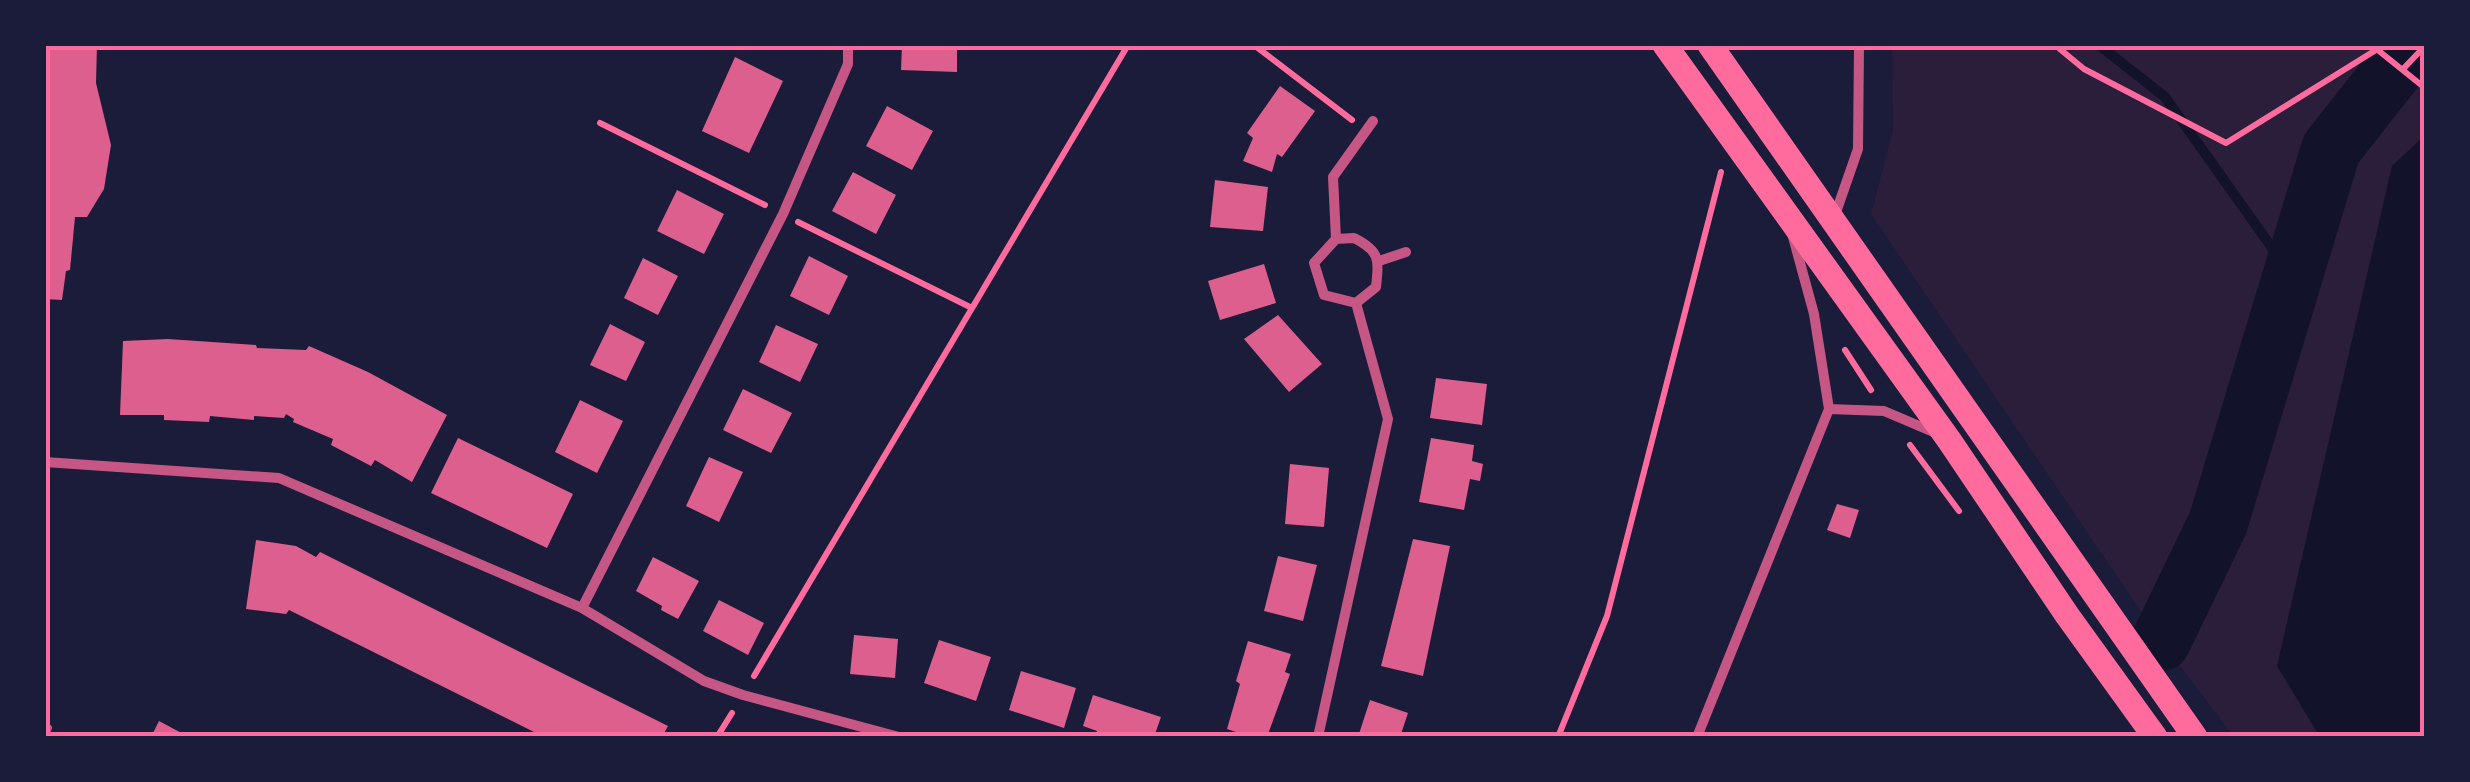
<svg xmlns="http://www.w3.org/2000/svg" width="2470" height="782" font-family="'Asap Condensed',sans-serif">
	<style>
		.green { fill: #2a1e3b }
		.water { fill: #12122b }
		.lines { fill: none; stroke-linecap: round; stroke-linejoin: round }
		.stream { stroke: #12122b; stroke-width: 10 }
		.river { stroke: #12122b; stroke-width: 60 }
		.building { fill: #dd5f8e }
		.path { stroke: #ff6b9d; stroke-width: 6 }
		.service { stroke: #c65784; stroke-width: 8 }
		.minor { stroke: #c65784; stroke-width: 10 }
		.primary { stroke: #ff6b9d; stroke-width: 25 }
		.neatline { fill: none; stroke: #ff6b9d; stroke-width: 4 }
	</style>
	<rect width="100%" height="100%" fill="#1b1b3a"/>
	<!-- green -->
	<path class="green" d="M1892,45H2425V737H2234L2161,641L1871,214L1893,130Z"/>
	<!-- water -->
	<path class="water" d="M2425,135V737H2320L2277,666L2392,166Z"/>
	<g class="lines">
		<!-- stream -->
		<path class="stream" d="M2099,45L2165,97L2292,276"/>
		<!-- river -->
		<path class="river" d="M2161,641L2218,523L2331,149L2413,45"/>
	</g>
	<!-- building -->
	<path class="building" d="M45,45H97L96,83L111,145L104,189L87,217H75L70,270L66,271L62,300L45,299Z
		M902,45H957V72L901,70Z
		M735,57L783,81L749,153L702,131Z
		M1280,86L1315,111L1282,157L1277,154L1272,172L1243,161L1253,138L1247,133Z
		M887,106L933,131L912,170L866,146Z
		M853,172L896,195L876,234L832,211Z
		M1215,180L1268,187L1263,231L1210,227Z
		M677,190L724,214L704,254L657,231Z
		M809,256L848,276L829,315L790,296Z
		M643,258L678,276L658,315L624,298Z
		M1264,264L1276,303L1220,320L1208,281Z
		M1278,315L1322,364L1289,392L1244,339Z
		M610,324L645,342L626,381L590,365Z
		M776,325L818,344L800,382L759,362Z
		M168,339L256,345L257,348L306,350L309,346L368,372L447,415L412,482L375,460L371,466L331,445L333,439L293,422L294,419L286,414L284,418L254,416V420L210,416L209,422L164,420V415H120L123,341Z
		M1436,378L1487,384L1482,425L1430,418Z
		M743,389L792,413L771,453L723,430Z
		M580,400L623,421L597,473L555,452Z
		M458,438L573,494L547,548L431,493Z
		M1431,438L1474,445L1472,461L1483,464L1480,481L1470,479L1464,510L1419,502Z
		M709,457L743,472L719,522L686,506Z
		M1290,464L1329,468L1324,527L1285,524Z
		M1837,504L1859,510L1850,538L1827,530Z
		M1413,539L1450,546L1423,676L1381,666Z
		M256,540L296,546L316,557L320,552L668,726L662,737H544L289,610L286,614L246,609Z
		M1278,556L1317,565L1303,621L1264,611Z
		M653,557L699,581L678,619L661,610L662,606L636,591Z
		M719,600L764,623L748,655L703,631Z
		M854,635L898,639L895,678L850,674Z
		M939,640L991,657L976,701L924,683Z
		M1248,641L1291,654L1285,672L1290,674L1267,737H1251L1227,729L1240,684L1236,681Z
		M1021,671L1076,688L1064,728L1009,710Z
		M1093,695L1161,717L1154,737H1095L1097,731L1083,726Z
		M1370,700L1408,713L1400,737H1358Z
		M159,721L189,737H151Z"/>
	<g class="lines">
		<!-- path -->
		<path class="path" d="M1254,45L1352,120
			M2055,45L2084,69L2226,143L2384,45
			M2379,51L2425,88
			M2404,68L2425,46
			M600,123L765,205
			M798,222L972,308
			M1845,350L1871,390
			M1910,445L1959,511
			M754,676L1128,45
			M717,737L732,713
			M1558,737L1607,616L1721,172"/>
		<!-- service -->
		<path class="service" d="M45,726L48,728L45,734"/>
		<!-- minor -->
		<path class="minor" d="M1835,215L1858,149L1859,45
			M1354,238C1380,251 1379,259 1376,287L1356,303L1324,295L1314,263L1336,239Z
			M1336,239L1333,177L1373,121
			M1379,261L1406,252
			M1829,409L1884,411L1938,434
			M45,462L279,478L582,608L704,681L743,695L899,737
			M582,608L783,214L848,64V45
			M1318,737L1388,419L1356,303
			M1697,737L1829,409L1814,314L1793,237"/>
		<!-- primary -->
		<path class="primary" d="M1665,45L1949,440L2067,615L2155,737
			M1710,45L2195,737"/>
	</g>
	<!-- border -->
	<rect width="2470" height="782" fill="none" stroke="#1b1b3a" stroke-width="95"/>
	<rect x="48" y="48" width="2374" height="686" class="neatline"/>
</svg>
